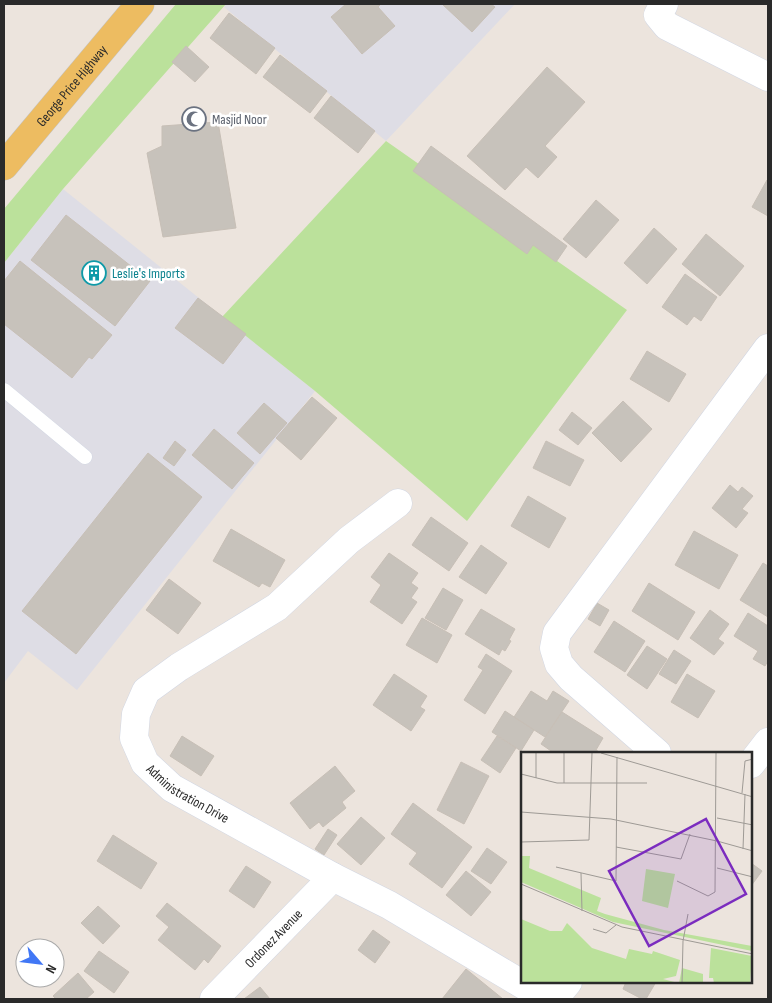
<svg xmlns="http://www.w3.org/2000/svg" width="772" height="1003" font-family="'Sofia Sans Condensed',sans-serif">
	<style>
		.industrial { fill: #dedde5 }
		.green { fill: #bbe19b }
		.building { fill: #c7c2bb; stroke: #c7bfb6 }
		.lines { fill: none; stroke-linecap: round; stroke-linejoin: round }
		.service-casing { stroke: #d2d7e3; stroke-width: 15 }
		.minor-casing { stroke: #d2d7e3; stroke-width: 29 }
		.primary-casing { stroke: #c3c3c3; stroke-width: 29 }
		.service { stroke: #fff; stroke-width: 14 }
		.minor { stroke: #fff; stroke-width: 28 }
		.primary { stroke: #edbc61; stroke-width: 28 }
		.labels { text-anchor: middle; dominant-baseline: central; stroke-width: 5; stroke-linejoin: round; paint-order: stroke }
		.street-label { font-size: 14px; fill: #2a2a2a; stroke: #fff }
		.worship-label { font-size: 14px; fill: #5b616d; stroke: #fff; text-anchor: start }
		.culture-label { font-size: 14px; fill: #0d838f; stroke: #fff; text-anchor: start }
		.inset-road { fill: none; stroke: #9e9a95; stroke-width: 1 }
		.view { fill: #7b2cbf; fill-opacity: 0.15; stroke: #7b2cbf; stroke-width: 2.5 }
		.inset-edge { fill: none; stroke: #2a2a2a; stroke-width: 2.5 }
	</style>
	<rect width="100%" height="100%" fill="#ece4dd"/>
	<!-- industrial -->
	<path class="industrial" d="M226,4H515L386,141L224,7Z
		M63,189L315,391L77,690L28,651L4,683V263Z"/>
	<!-- green -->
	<path class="green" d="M176,4H226L63,189L4,263V209Z
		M386,141L627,310L467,521L315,391L222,317Z"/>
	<!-- building -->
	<path class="building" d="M346,4H381L378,7L395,26L362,54L331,17Z
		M442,4H491L495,7L472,32Z
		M229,13L275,48L256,74L210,38Z
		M186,46L209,67L195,82L172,62Z
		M280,55L327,91L310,113L263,77Z
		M547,67L585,102L545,146L557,157L538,178L526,167L505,190L467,156Z
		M331,96L375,131L358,153L314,118Z
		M218,122L236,228L163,237L147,153L162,146V126Z
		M431,146L567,246L556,262L533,245L527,254L413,171Z
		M767,180L768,181V216L752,207Z
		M596,200L619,220L586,258L563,239Z
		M66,215L150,281L115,326L31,260Z
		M654,228L677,249L647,284L624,263Z
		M706,234L744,266L720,296L682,264Z
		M20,261L112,335L92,359L89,357L72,378L4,324V281Z
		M685,274L717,297L701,321L694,316L687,325L662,307Z
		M198,298L246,334L223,364L175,328Z
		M647,351L686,374L669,402L630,379Z
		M312,397L337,418L301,460L276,438Z
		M623,401L652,429L621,462L592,433Z
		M264,403L287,423L260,454L237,433Z
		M572,412L592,428L578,445L559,430Z
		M214,429L254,463L232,489L192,455Z
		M175,441L186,450L174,466L163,458Z
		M546,441L584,460L570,486L533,468Z
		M148,453L202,497L76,654L22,611Z
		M730,485L738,492L742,487L753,496L742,509L748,513L736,528L712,508Z
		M528,496L566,518L549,548L511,526Z
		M431,517L468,543L449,571L412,545Z
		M231,529L285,560L270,587L262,583L259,587L213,561Z
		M694,531L738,555L719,589L675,565Z
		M481,545L507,563L486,594L459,577Z
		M389,553L418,573L411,583L418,588L411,598L417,602L402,624L370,602L381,585L371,577Z
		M763,563L768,566V617L740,600Z
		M169,579L201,603L178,634L146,610Z
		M649,583L695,612L678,640L632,611Z
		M443,588L463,600L446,630L425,618Z
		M597,603L609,610L600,626L588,619Z
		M481,609L515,629L509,640L511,641L505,651L502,649L499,655L465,634Z
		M710,610L729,624L718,639L724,643L714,655L690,638Z
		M748,613L768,626V661L765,666L753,659L758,651L734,636Z
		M422,618L452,635L437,663L406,645Z
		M614,621L645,641L625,672L594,652Z
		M647,646L667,659L647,689L627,675Z
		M674,650L691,661L676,684L659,674Z
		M486,654L512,671L485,714L464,700L483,670L478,667Z
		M394,674L427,696L420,707L425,710L411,731L373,705Z
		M687,674L715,691L698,718L671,702Z
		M531,691L547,701L553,691L569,701L545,737L514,717Z
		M505,711L534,730L521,751L492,732Z
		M562,712L603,738L596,750L601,753H554L541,744Z
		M182,736L214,756L201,776L170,756Z
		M497,736L516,748L500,773L481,760Z
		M461,762L489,776L464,824L437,810Z
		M335,766L355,791L342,802L346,808L323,827L319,822L310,829L290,803Z
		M413,803L472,847L442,888L409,864L417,853L391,834Z
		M361,817L385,838L361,865L337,844Z
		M328,829L337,835L324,855L315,849Z
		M113,835L157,863L141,889L97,861Z
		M487,848L507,862L491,884L471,871Z
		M751,863L762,871L751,886Z
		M246,866L271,882L254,908L229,891Z
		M466,871L491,892L471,916L446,895Z
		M167,903L221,946L208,963L204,959L195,970L158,940L169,927L156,916Z
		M98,906L120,926L103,944L81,923Z
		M373,930L390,942L375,963L358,950Z
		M99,951L129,972L114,993L84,971Z
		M466,969L503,999H442Z
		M78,973L94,992L86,999H56L53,996Z
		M626,982H656L646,999H642L623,989Z
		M260,987L270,999H244Z"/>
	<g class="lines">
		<!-- service casing -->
		<g class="service-casing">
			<path id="service" d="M4,390L85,457"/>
		</g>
		<!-- minor casing -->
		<g class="minor-casing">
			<g id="minor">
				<path d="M664,4L658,15L667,26L768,77"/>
				<path id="s1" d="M398,503L349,540L277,607L179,667L146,691L136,714L134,738L145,763L172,788L333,877L389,905L547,999"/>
				<path d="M657,753L571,678L559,664L554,648L557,633L768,348"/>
				<path d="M751,764L768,742"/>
				<path id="s2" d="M214,999L333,877"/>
				<path d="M554,999L568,982"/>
			</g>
		</g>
		<!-- primary casing -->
		<g class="primary-casing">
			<g id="primary">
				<path id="s3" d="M4,166L140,4"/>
			</g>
		</g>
		<!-- service -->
		<use href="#service" class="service"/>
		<!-- minor -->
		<use href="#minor" class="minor"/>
		<!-- primary -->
		<use href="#primary" class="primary"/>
	</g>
	<!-- icons -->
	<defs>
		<g id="mosque-ring" transform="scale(1.25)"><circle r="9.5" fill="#fff" stroke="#6b7280" stroke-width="1.5"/><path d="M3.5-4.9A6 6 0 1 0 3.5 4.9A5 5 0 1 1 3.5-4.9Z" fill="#6b7280"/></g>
		<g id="building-ring" transform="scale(1.25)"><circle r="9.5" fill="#fff" stroke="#0f9aa8" stroke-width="1.5"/><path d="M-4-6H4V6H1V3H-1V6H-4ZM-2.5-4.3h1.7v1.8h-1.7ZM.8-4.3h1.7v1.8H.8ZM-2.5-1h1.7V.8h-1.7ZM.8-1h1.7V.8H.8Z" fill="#0f9aa8"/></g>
	</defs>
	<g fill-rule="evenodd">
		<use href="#mosque-ring" x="194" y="119"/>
		<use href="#building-ring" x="94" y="273"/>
	</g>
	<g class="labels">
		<!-- street labels -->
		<g class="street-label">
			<text stroke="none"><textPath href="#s3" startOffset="105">George Price Highway</textPath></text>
			<text stroke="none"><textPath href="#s1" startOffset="445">Administration Drive</textPath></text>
			<text stroke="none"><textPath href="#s2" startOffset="85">Ordonez Avenue</textPath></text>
		</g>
		<!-- worship labels -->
		<g class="worship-label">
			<text x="212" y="119">Masjid Noor</text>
		</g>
		<!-- culture labels -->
		<g class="culture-label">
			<text x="112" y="273">Leslie's Imports</text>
		</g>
	</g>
	<!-- overview -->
	<g transform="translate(521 752)">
		<rect width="231" height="231" fill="#ece4dd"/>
		<path d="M0,104H9L8,116L80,146L76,159L84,162L143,178L231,194V199L92,170L0,130ZM125,117L154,122L147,156L121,149ZM0,167L29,179H41L46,171L71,196L105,207L108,197L131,202L132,199L159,208L155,224L142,227L157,231H0ZM190,196L231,204L229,231H193L192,226H188ZM161,216L182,222V231H158Z" fill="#bbe19b"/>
		<path class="inset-road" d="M80,1L232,45M0,22L36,31H126M15,26V1M43,31V1M221,41L224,9L232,7M0,60L90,67L196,89L232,99M196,66L232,73M0,90L68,88L71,1M95,95L160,107L169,82M222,97L224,42M35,115L95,129L96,5M196,116L232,125M60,121L61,159M156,129L187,144L194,140L195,1M0,132L101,175L232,202M72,177L85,181L95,173M161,231L162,189L167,162"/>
		<path class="view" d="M185,67L225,142L128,194L88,119Z"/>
		<rect width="231" height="231" class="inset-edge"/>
	</g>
	<!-- border -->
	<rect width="772" height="1003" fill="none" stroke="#2a2a2a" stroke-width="10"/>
	<!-- north arrow -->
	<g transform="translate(40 963) rotate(118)"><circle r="24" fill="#ffffff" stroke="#aaaaaa"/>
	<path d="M0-4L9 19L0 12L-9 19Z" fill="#4177f5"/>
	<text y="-8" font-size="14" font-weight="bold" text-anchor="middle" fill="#2a2a2a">N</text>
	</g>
</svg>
